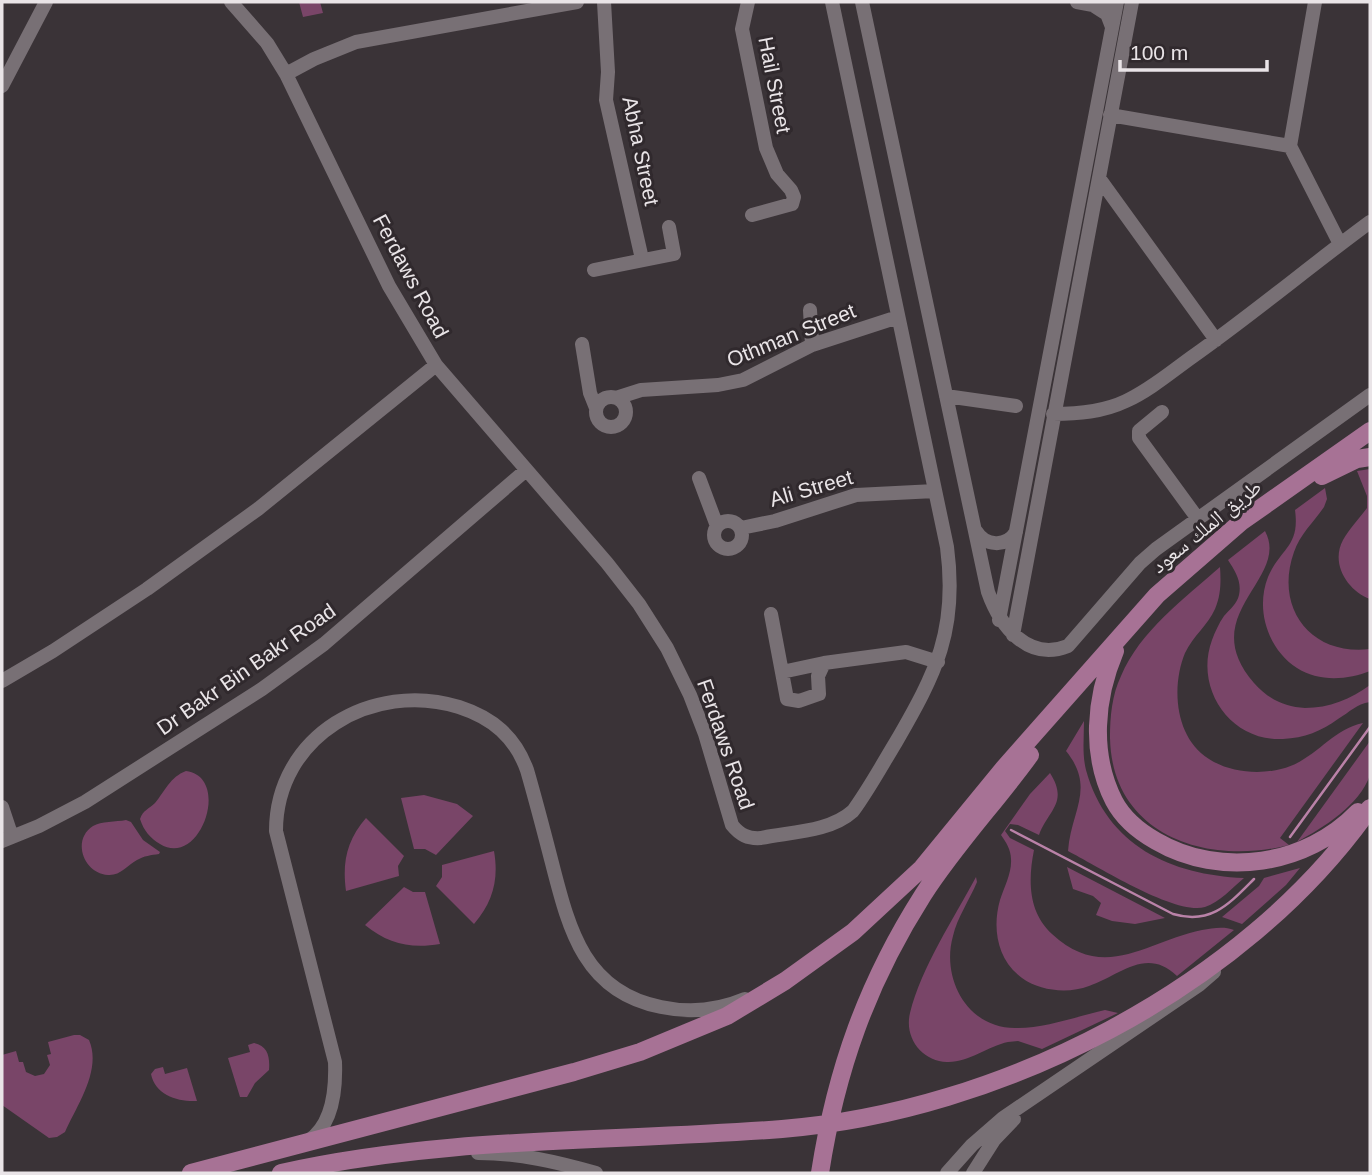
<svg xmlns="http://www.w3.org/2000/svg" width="1372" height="1175" font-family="Helvetica,'Noto Naskh Arabic',sans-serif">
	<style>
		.green { fill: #794568 }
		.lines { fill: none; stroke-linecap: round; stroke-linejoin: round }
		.stream { stroke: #ba82a8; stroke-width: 2.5 }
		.minor { stroke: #787075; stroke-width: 14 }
		.major { stroke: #a77295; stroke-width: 18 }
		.labels { text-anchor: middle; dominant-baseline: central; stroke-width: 6; stroke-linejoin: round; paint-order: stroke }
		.street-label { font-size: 21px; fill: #e9e4e7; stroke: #30292d }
	</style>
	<rect width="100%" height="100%" fill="#3a3337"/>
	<!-- green -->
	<path class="green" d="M299,2H320L323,13L303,17Z
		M1370,469V599C1348,591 1330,564 1343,540C1349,529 1359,519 1367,508V496L1357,471Z
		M1325,488L1327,499L1324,507C1314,522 1300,534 1294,552C1274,608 1311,656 1370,649V671C1348,680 1318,682 1297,668C1268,649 1255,610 1268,577C1281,547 1300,547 1295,510Z
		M1265,531C1291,579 1194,614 1254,683C1268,699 1285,707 1305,708C1329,708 1351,699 1370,685V702C1356,704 1350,712 1338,719C1322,731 1304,738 1283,739C1231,742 1194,689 1212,640C1215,632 1219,623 1224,616C1230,609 1237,604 1239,595C1242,581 1235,571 1228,560Z
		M1220,567C1221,581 1221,595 1215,609C1208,625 1193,636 1185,653C1171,687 1175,738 1209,759C1229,772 1258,775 1281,769C1315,761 1330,730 1363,723L1280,838L1289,845C1208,866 1112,836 1110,738C1110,716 1112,695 1121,676C1140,631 1185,598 1220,567Z
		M1084,721C1084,737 1082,754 1086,770C1107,846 1171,875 1244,878C1232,888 1220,902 1205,907C1176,916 1097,866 1068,851C1071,811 1096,788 1066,751Z
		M1370,741C1370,751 1372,766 1370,775C1359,806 1324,827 1297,842Z
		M186,771C232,777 200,869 160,844C150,838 144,831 140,819C143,810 149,809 155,803C165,791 170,777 186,771Z
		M1050,773C1069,803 1048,810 1039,835L1018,825L1010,824L1005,831L1010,838L1034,850C1028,880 1028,912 1052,934C1105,983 1147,941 1202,930C1213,928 1224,926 1234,930L1177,976C1146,946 1119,976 1089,986C1068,994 1040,991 1022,978C997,960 992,928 1000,900C1004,887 1012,873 1011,859C1011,850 1006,842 1001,835L1030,794Z
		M424,795L457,804L473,816L436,855L425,849H414L401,798Z
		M366,818L404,856L398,866L399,876L346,891C342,862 347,840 366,818Z
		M126,820L131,822L143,840L160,852L159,854C151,855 144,856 137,860C128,865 120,876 108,875C84,874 71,840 93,826C101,821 116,822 126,820Z
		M494,851C499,879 493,902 474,924L436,886L442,877V865Z
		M1067,867L1165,918L1135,924L1112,921L1096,915L1101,903L1093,896L1073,889Z
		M1300,868L1286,885L1242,924L1222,917L1259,886L1264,878Z
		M976,877L977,882C970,899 957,918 953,936C941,978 967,1028 1015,1028C1043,1029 1078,1016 1105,1010L1118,1013L1042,1049L1018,1041L1008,1042C989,1046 967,1063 947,1062C922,1061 904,1038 910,1013C921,968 954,918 976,877Z
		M404,887L413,892H425L440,944C411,949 388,944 365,925Z
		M74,1035H80L89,1040C102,1070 77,1105 65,1132L57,1137L49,1138L2,1105V1055L16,1051L19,1062H23L26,1072L35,1076L44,1074L50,1065L47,1055L51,1054L48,1042Z
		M254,1043C268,1046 270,1057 269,1070L255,1083L247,1097H240L228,1058L250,1052L248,1045Z
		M163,1067L165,1074L187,1068L197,1101C178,1102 155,1095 151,1074L155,1069Z"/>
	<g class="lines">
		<!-- stream -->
		<path class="stream" d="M1011,830L1173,914C1211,925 1229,904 1254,879
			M1290,837L1370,727"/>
		<!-- minor -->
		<path class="minor" d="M231,2L267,43L286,74L314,59L356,42L577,2
			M604,2L608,72L606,100L642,259
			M748,2L742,29L766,148L777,174L791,190L794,197L792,204L752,215
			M862,2L988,592C1000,626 1028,662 1068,646L1140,563L1156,549L1370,395
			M1077,2L1093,5
			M1110,2L1093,5L1107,14L1112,27
			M1315,2L1290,146L1340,244
			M286,74L389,286L436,365L607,563L639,604L667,648L690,695L705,734L732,825C740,835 748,839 761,838C790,832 830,832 853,811C869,789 882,765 896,742C936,673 958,630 947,547L832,2
			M2,86L46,2
			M1110,115L1290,146
			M1099,178L1216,340
			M594,270L674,254L669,227
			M810,310L812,345
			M582,344L590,393L596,408
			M946,396L1016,406
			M596 412a15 15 0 1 1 30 0a15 15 0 1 1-30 0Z
			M616,398L641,390L718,385L743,380L812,345L898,317
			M1162,412L1139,431V438L1198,519
			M1053,414C1078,414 1103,412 1126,401C1150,390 1171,372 1192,357C1253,314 1310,266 1370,222
			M699,478L717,526
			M714 535a14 14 0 1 1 28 0a14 14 0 1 1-28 0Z
			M741,528L775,521L856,495L935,491
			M976,531C985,546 1006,548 1016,532
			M771,614L787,699L799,701L819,694L818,676L824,663
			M999,620L1117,2
			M1013,635L1132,2
			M782,672L824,663L906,652L938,662
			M2,681L53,651L147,589L258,509L436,365
			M2,807L12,837
			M2,841L39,826L85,802L262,689L324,644L525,471
			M308,1141C333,1125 336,1089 335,1062L276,831C276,736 373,680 459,707C493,718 515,737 527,770C536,801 544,832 552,863C569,929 584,992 661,1007C689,1013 719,1010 745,999
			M478,1153C519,1153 557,1162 596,1173
			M947,1173L972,1145L1003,1118L1199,985L1214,972
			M973,1173L994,1140L1014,1119"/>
		<!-- major -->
		<path class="major" d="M1322,476L1357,459L1370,457
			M1115,651C1095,698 1090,754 1114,801C1123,818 1140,832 1156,841C1221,879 1307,865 1358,812
			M191,1173L574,1072L640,1052L727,1016L785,981L853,932L922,868L1004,768L1157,595L1241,522L1370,431
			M281,1173C445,1136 615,1142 782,1129C999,1112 1244,988 1370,808
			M820,1173C836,1070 867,983 923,895C955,845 996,802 1030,755"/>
	</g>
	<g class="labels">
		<!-- street labels -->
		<g class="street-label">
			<text transform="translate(775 85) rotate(79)">Hail Street</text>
			<text transform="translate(641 151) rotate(78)">Abha Street</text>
			<text transform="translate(411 276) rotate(62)">Ferdaws Road</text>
			<text transform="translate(791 335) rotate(-22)">Othman Street</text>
			<text transform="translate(811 488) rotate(-16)">Ali Street</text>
			<text transform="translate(1206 526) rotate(-39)">طريق الملك سعود</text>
			<text transform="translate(246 669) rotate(-35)">Dr Bakr Bin Bakr Road</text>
			<text transform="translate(726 744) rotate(71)">Ferdaws Road</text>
		</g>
	</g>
	<!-- border -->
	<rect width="1372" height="1175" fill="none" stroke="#e9e4e7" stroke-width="7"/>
	<!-- scale -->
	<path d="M1120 60v10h147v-10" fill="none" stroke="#e9e4e7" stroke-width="3.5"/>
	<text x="1130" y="60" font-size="21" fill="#e9e4e7" stroke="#30292d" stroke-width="5" paint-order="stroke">100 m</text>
</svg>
